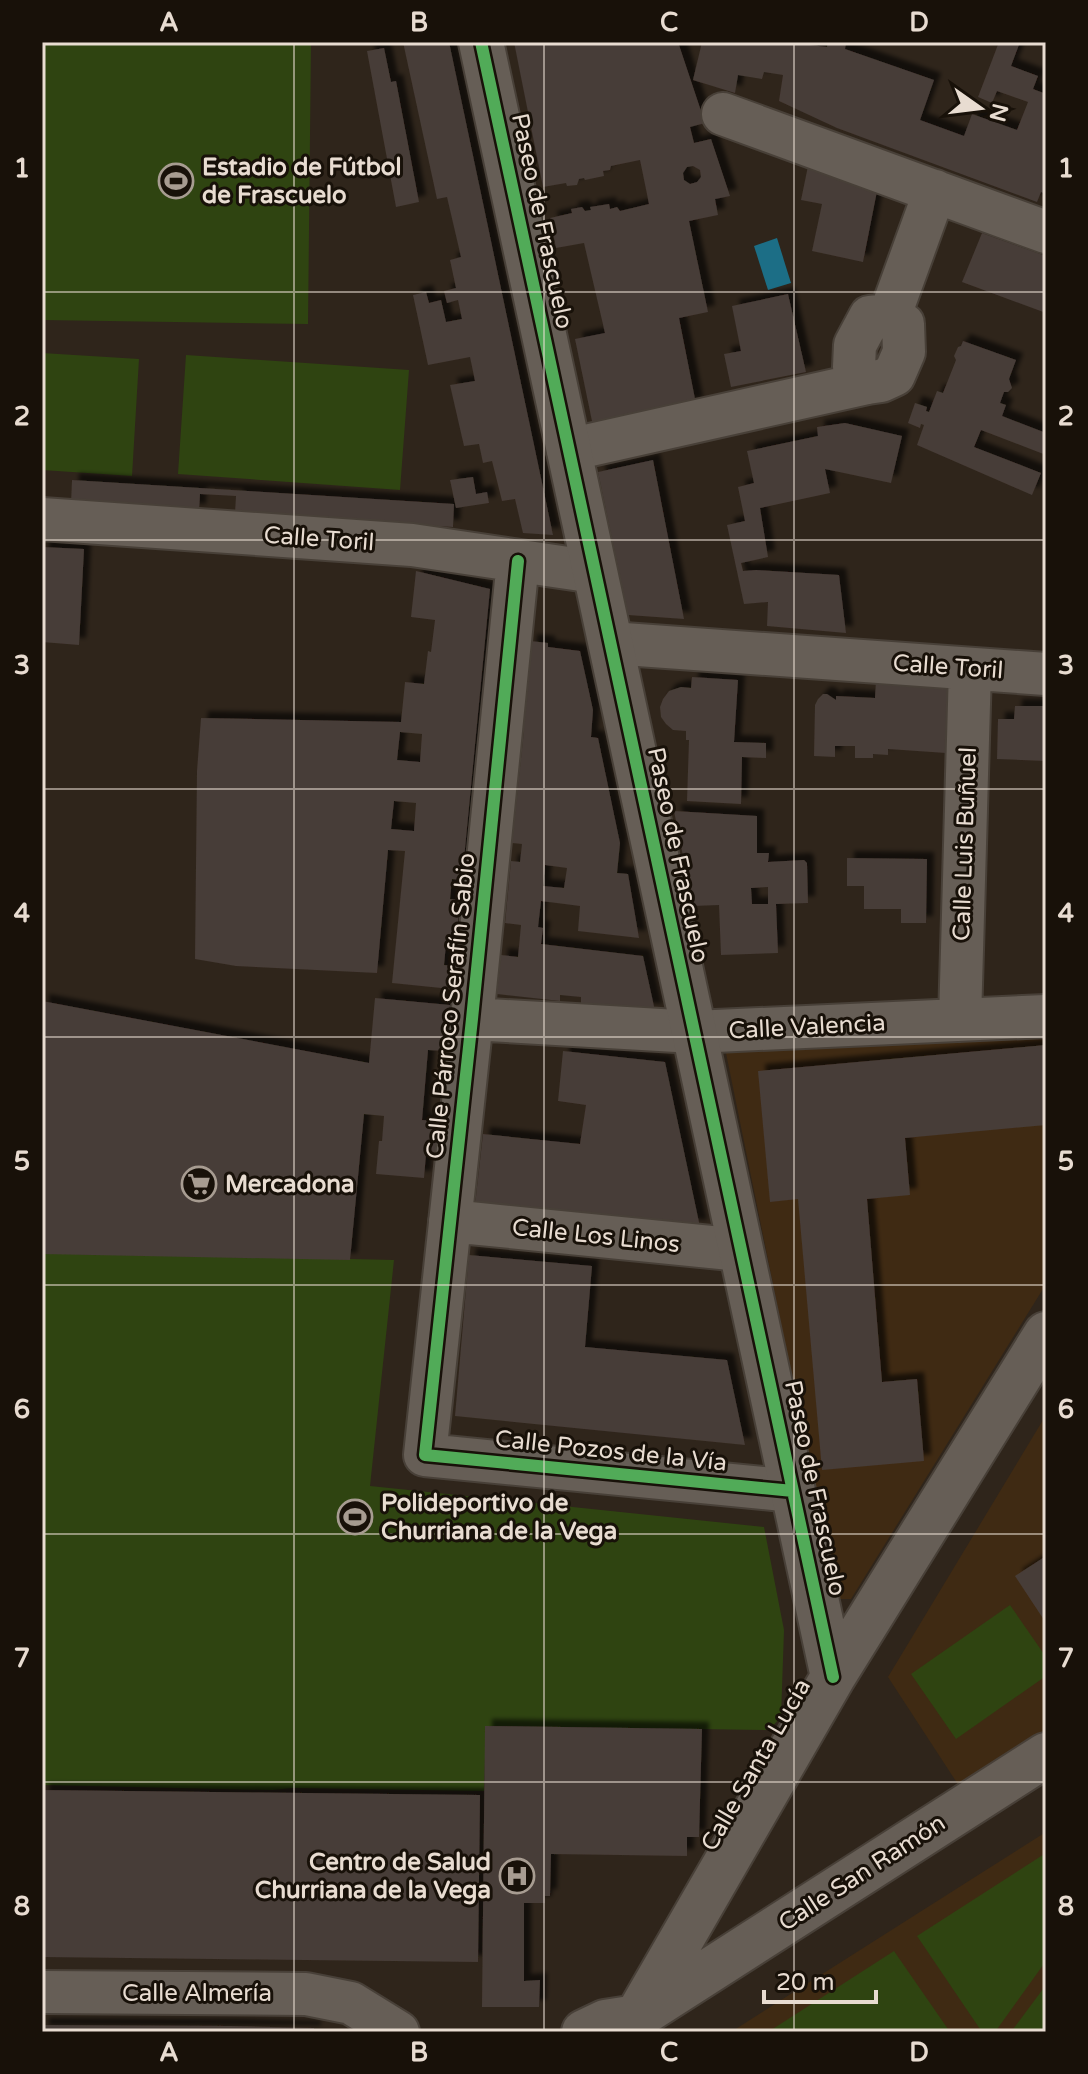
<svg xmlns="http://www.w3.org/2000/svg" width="1088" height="2074" font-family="'Varela Round',sans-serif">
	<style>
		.built { fill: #3f2a13 }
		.green { fill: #2f4411 }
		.water { fill: #1c6e86 }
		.building { fill: #473c37; fill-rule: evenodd; filter: url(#shadow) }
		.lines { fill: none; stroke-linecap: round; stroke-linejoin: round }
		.minor-casing { stroke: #484038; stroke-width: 46 }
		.tertiary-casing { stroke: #484038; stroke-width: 48 }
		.minor { stroke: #665e56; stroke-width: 42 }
		.tertiary { stroke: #665e56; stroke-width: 44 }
		.cycleway-casing { stroke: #181109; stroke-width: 17 }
		.cycleway { stroke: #51ab58; stroke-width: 12 }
		.grid { fill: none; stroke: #e8dcd1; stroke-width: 2; stroke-opacity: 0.55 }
		.labels { text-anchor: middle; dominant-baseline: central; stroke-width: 6; stroke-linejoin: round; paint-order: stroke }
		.poi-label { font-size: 24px; font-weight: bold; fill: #e8dcd1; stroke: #181109; text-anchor: start }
		.street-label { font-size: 24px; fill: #e8dcd1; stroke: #181109 }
		.neatline { fill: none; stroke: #e8dcd1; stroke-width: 3 }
		.grid-label { font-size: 26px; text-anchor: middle; font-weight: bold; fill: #e8dcd1 }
	</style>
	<defs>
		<filter id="shadow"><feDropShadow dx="7" dy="-7" stdDeviation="2" flood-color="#0009"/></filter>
	</defs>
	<rect width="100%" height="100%" fill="#2f251b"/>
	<!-- built -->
	<path class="built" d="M1046,1034V1284L851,1599H837L726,1053Z
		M1046,1415V1732L961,1789L888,1677Z
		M1046,1832V2032H731Z"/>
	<!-- green -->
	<path class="green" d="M42,42H311L308,324L42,320Z
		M42,353L139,359L132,476L42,470Z
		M186,355L409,370L400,490L178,474Z
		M42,1252L394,1260L370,1486L764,1527L784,1630L781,1717L769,1730L486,1726L484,1791L292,1788L273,1790L42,1785Z
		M1010,1605L1046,1657V1676L956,1739L911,1674Z
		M1046,1853V1961L995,2032H982L917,1936Z
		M894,1951L950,2032H768Z
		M1046,1985V2032H1011Z"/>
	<!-- water -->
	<path class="water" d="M777,238L791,283L768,290L754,246Z"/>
	<!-- building -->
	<path class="building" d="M403,42H449L553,535L523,533L515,499L502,501L492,461L483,463L479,444L464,446L450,385L475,381L470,357L428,365L413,295L426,292L429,303L441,300L446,322L462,319L458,300L447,303L444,291L456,288L450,260L461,257L447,197L437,199Z
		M514,42H678L705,123L690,127L694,143L711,139L730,196L715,199L718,215L689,221L708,312L679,318L696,404L593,426L575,339L605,333L584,243L556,248L550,218L572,213L571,209L582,207L585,211L591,210L590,207L609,204L610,209L617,207L620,211L649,204L640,160L611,166L610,170L603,171L604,176L585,180L584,178L579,179L577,185L567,186L566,183L543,187ZM693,166L700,170L701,177L697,182L690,184L684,180L683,173L687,167Z
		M702,42H811L810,45L827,47L828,42H846L845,49L934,80L920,120L964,136L972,114L1017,130L1028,102L997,91L992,103L978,97L999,42H1020L1011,66L1038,76L1033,89L1046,94V194L1041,192L1037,202L837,128L779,101L783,75L764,72L762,79L738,75L735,93L693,80Z
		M384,48L391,82L396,81L419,202L396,207L367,51Z
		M808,166L877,191L863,262L812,251L822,204L801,200Z
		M982,233L1046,256V313L962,282Z
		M788,294L806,372L731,387L724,354L741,351L732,306Z
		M963,341L1016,360L1009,379L1012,388L1008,392H1004L1000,403L1006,405L1002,416L1046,433V455L981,430L974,447L1041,473L1032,495L917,445L924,425L921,424L920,428L908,423L915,403L927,407L926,411L929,412L937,391L943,393L956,360L954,356L958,347L961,346Z
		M845,423L902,436L891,483L825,469L830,493L760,508L768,557L741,563L743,571L756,570L839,575L846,633L767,626L768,602L744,604L727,525L745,521L738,487L754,483L747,451L818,436L817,427Z
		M653,460L668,537L684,619L628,615L598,472Z
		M473,477L476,494L487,492L489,503L456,508L450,480Z
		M72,480L454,504L453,527L235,513L236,496L200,494L199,511L71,503Z
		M42,547L84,549L79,645L42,642Z
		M416,571L490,589L462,880L452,879L450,899L460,900L456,945L446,944L444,965L454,966L451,989L392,983L405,851L388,850L377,973L236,966L195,959L197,771L201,718L401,722L405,682L424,684L428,651L431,652L435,620L411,617ZM400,732L422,734L420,762L397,760ZM394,801L416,803L414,831L391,829Z
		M530,641L548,643V647L580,651L593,710L591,737L598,738L620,843L617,873L628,874L639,938L578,931L580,906L541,901L538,927L543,928L541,944L643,956L655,1011L581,1003V997L560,995V1001L497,994L501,955L518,957L521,925L505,923L511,861L520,862L522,844L512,843L524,730L523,723ZM545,865L567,868L564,888L543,886Z
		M692,677L738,680L734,742L766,743V758L742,757L741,804L687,801L689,740H686V731L673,730L666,724L661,717L660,707L663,699L669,691L681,687L691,688Z
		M876,680L948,684L946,753L888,749V755L873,754V758H855V746H835V757L814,756L815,705L818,699L823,694H827L836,700V696L875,698Z
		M1015,706H1046V761L997,759L998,719H1014Z
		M674,811L757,816V853H769L768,862L804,860L807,863L808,903L776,904L778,953L721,955L719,905L693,906ZM768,887V904H752L751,888Z
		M847,858L927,859L926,923H901V909H864V886H847Z
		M375,998L450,1005L445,1051L428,1050L422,1120L438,1121L435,1155L426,1154L424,1178L376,1174L379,1141H382L384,1116L364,1114L350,1260L42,1254V1001L369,1063Z
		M1046,1045V1125L905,1138L910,1195L867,1199L882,1382L917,1379L924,1461L822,1470L798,1199L770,1202L758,1071Z
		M563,1051L665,1062L700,1227L475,1205L483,1134L580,1144L586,1105L558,1101Z
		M469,1255L592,1266L585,1347L727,1360L745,1445L455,1416Z
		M1046,1556V1623L1015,1576Z
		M485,1726L702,1729L699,1837H687V1856L551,1854L550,1896H545V1903H524V1981L540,1980L539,2007H482Z
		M42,1790L480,1795L478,1962L42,1957Z
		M42,2025L230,2026L314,2028V2032H42Z"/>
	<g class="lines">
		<!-- minor casing -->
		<g class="minor-casing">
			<path id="minor" d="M723,114L1046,232
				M890,315L935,191
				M568,450L867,383L881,381L894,375L904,352L903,324L890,315L870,317L855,345L854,367L867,383
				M42,519L412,545L595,572
				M518,561L472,1019L425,1455L793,1491
				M610,643L1046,674
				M472,1019L694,1032L1046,1016
				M960,1020L970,669
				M450,1221L741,1250
				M42,1992L306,1994L351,2003L398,2032"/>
		</g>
		<!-- tertiary casing -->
		<g class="tertiary-casing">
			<path id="tertiary" d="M481,42L833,1677
				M584,2032L605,2022L637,2017L1046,1755
				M628,2032L833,1677L1046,1334"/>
		</g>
		<!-- minor -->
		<use href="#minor" class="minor"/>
		<!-- tertiary -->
		<use href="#tertiary" class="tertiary"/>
		<!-- cycleway casing -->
		<g class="cycleway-casing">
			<path id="cycleway" d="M481,42L833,1677
				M518,561L472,1019L425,1455L793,1491"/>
		</g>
		<!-- cycleway -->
		<use href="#cycleway" class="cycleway"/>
	</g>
	<!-- grid -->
	<path class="grid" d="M294,42V2032M544,42V2032M794,42V2032M42,292H1046M42,540H1046M42,789H1046M42,1037H1046M42,1285H1046M42,1534H1046M42,1782H1046"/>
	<!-- icons -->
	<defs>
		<g id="stadium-ring" transform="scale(1.8)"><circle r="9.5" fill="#181109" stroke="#a79c91" stroke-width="1.5"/><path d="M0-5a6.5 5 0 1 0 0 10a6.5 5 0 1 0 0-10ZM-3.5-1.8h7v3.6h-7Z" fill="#a79c91"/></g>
		<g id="supermarket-ring" transform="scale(1.8)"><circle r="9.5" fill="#181109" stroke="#a79c91" stroke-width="1.5"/><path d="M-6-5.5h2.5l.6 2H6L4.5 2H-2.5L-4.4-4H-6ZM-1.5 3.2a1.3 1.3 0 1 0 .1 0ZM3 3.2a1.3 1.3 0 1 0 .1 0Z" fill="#a79c91"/></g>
		<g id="hospital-ring" transform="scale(1.8)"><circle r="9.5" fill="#181109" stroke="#a79c91" stroke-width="1.5"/><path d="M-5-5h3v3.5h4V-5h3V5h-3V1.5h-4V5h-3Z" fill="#a79c91"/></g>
	</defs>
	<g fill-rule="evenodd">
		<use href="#stadium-ring" x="176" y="181"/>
		<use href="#supermarket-ring" x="199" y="1184"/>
		<use href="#stadium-ring" x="355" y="1517"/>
		<use href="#hospital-ring" x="517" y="1876"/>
	</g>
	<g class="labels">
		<!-- poi labels -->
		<g class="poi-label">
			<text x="202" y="167">Estadio de Fútbol<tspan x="202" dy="28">de Frascuelo</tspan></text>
			<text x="225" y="1184">Mercadona</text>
			<text x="381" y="1503">Polideportivo de<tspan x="381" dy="28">Churriana de la Vega</tspan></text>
			<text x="491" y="1862" text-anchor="end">Centro de Salud<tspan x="491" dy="28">Churriana de la Vega</tspan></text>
		</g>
		<!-- street labels -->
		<g class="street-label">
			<text transform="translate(542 221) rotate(78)">Paseo de Frascuelo</text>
			<text transform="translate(319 539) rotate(4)">Calle Toril</text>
			<text transform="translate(948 667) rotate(4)">Calle Toril</text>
			<text transform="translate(965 844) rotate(-88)">Calle Luis Buñuel</text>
			<text transform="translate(678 855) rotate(78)">Paseo de Frascuelo</text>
			<text transform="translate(451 1006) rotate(-84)">Calle Párroco Serafín Sabio</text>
			<text transform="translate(807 1027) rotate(-3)">Calle Valencia</text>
			<text transform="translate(596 1236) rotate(6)">Calle Los Linos</text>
			<text transform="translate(611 1451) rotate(6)">Calle Pozos de la Vía</text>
			<text transform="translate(815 1488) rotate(78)">Paseo de Frascuelo</text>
			<text transform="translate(756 1765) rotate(-60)">Calle Santa Lucía</text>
			<text transform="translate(862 1873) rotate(-33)">Calle San Ramón</text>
			<text x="197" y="1993">Calle Almería</text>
		</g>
	</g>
	<!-- border -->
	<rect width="1088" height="2074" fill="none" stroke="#181109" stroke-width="88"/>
	<!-- north arrow -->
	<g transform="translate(980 108) rotate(104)" stroke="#181109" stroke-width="6" paint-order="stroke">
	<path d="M0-6L14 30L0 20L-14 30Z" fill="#e8dcd1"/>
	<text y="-12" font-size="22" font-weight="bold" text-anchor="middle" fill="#e8dcd1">N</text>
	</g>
	<!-- scale -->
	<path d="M764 1990v12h112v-12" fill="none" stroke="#e8dcd1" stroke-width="4"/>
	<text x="776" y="1990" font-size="24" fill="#e8dcd1" stroke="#181109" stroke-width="6" paint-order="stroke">20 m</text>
	<rect x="44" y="44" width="1000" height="1986" class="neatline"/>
	<g class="grid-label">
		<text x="169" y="31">A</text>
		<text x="419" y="31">B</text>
		<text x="669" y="31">C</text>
		<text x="919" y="31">D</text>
		<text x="22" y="177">1</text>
		<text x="1066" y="177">1</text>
		<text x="22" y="425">2</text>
		<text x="1066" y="425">2</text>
		<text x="22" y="674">3</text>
		<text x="1066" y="674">3</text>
		<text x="22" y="922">4</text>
		<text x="1066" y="922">4</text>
		<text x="22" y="1170">5</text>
		<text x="1066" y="1170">5</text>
		<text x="22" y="1418">6</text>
		<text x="1066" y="1418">6</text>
		<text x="22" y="1667">7</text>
		<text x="1066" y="1667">7</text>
		<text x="22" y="1915">8</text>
		<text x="1066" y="1915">8</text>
		<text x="169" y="2061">A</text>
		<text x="419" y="2061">B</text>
		<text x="669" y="2061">C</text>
		<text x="919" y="2061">D</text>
	</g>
</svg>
